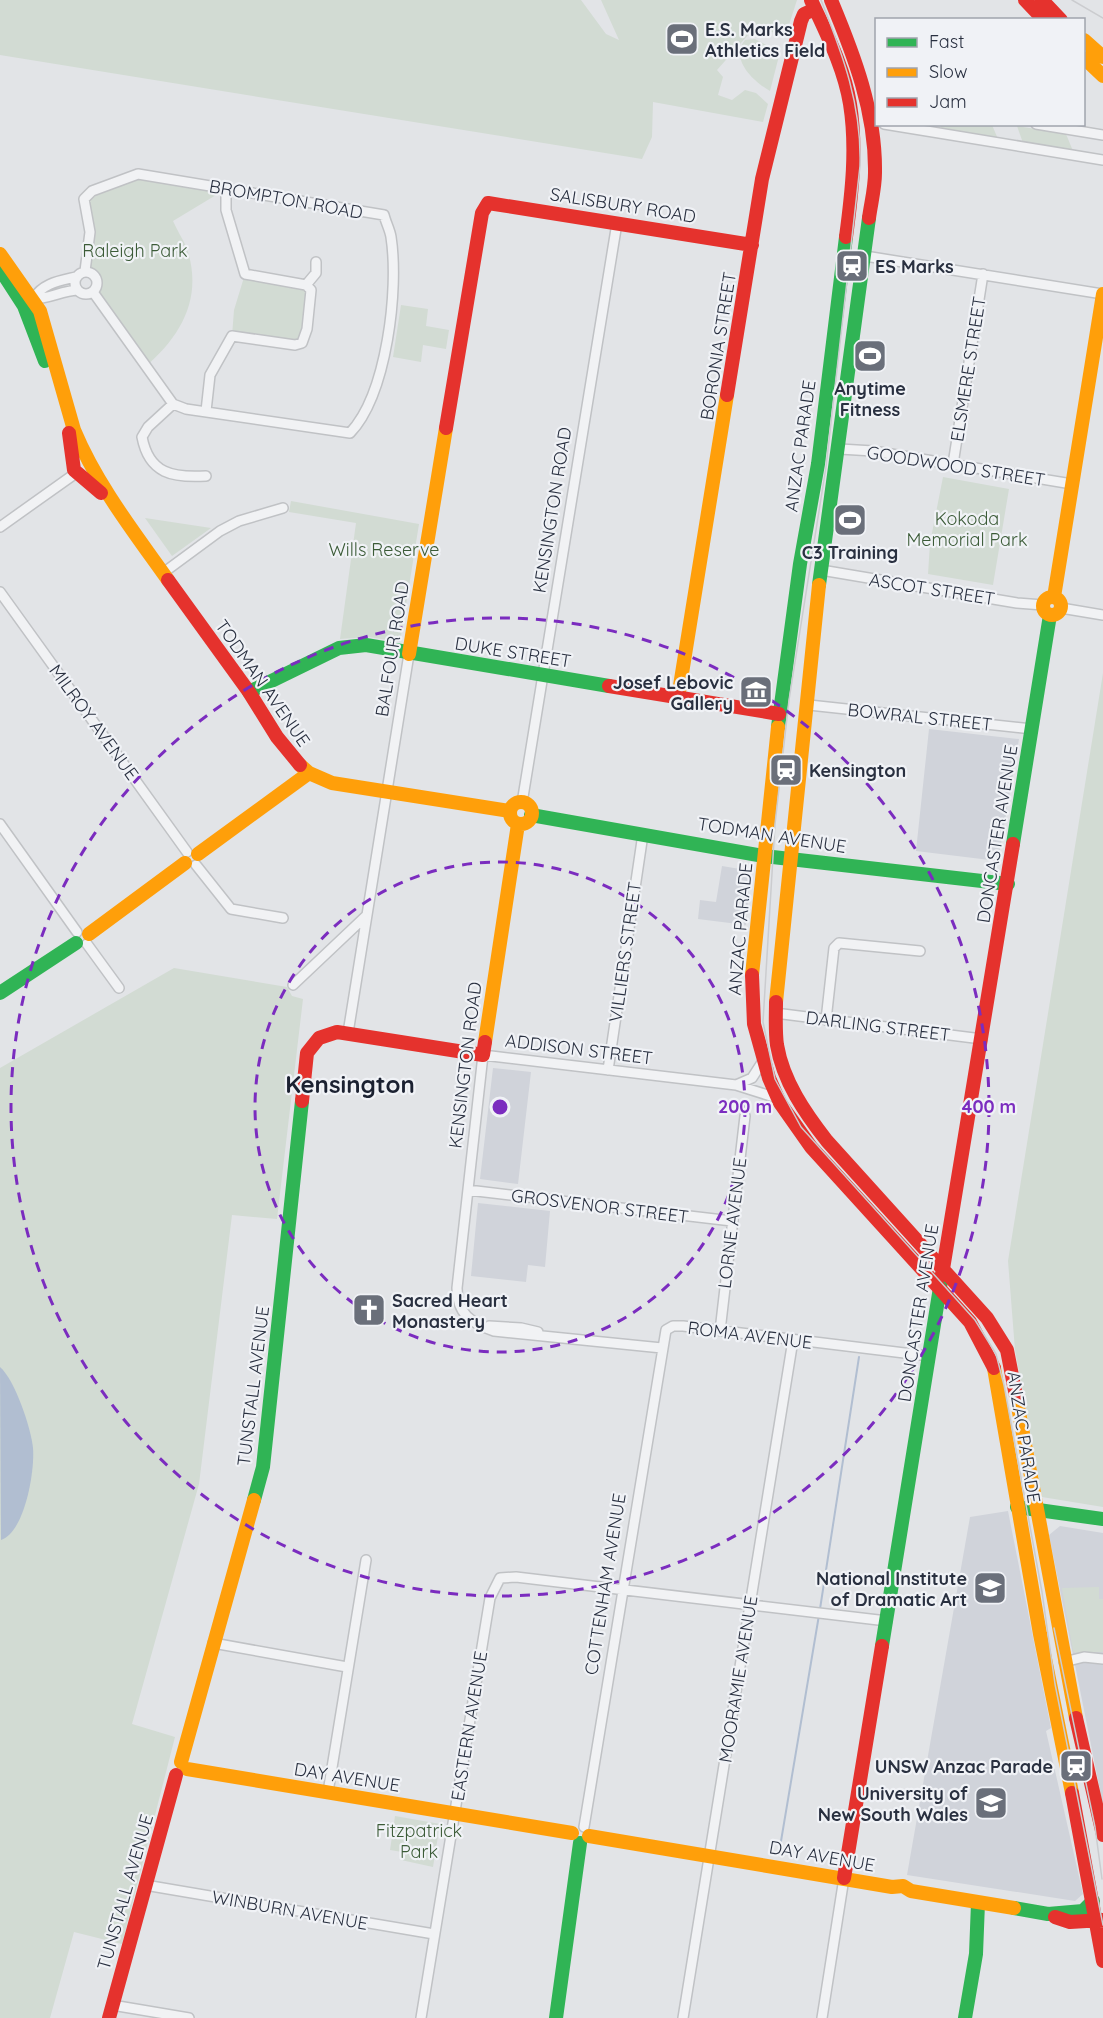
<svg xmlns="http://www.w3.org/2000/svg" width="1103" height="2018" font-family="Quicksand,sans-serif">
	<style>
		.built { fill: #d0d3da }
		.green { fill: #d2dbd3 }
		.water { fill: #b1bed1 }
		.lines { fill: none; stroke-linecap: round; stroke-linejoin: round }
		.stream { stroke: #b1bed1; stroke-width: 2 }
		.street-casing { stroke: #c0c2c5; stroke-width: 12 }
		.street { stroke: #f1f2f4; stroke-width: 9 }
		.fast { stroke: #30b455; stroke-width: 14 }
		.slow { stroke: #ff9f0a; stroke-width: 14 }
		.jam { stroke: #e5322d; stroke-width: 14 }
		.tram { stroke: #cbcccf; stroke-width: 1.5 }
		.ring { fill: none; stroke: #7b2cbf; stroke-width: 3; stroke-dasharray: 10 8 }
		.labels { text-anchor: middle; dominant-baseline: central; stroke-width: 4.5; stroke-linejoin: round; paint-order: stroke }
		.poi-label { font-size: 18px; font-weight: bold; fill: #293040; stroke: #f0f2f6; text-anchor: start }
		.street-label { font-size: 18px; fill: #293040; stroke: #f0f2f6 }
		.park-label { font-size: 18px; fill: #3b5b37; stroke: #f0f2f6 }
		.district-label { font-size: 24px; font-weight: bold; fill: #1b2131; stroke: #f0f2f6 }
		.centre { fill: #7b2cbf; stroke: #f0f2f6; stroke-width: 3 }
		.ring-label { font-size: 18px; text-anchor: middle; font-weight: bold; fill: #7b2cbf; stroke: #f0f2f6; stroke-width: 4.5; stroke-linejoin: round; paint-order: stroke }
	</style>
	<rect width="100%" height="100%" fill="#e2e4e7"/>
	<!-- built -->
	<path class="built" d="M929,729L1019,739L998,861L916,851Z
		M722,866L746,870L750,875L746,925L698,919L700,900L716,902Z
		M493,1068L531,1072L518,1184L480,1179Z
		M478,1203L550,1211L545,1267L528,1265L526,1282L471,1276Z
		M1008,1511L1051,1728L1046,1731L1083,1894L1075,1901L907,1875L970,1517Z
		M1060,1526L1103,1533V1805L1049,1535Z"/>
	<!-- green -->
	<path class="green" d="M0,0H581L606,34L619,40L601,0H797L785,37L756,26L717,70L723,77L718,95L732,100L745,90L756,93L768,104L763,122L653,102L652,137L642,159L0,55Z
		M755,39L780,52L770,91C754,82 729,59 745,40Z
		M940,125H992L998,139L942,130Z
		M1017,126L1066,134L1073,151L1023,143Z
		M138,174L226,189L173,221C177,230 182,238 186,246C204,296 182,335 145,367L93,292L97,285V278L85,271L90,232L84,199Z
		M245,274L306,285L302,343L232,336L234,310Z
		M401,305L428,309L426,326L449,330L446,349L423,345L421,362L393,357Z
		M943,477L1009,489L993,585L928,574L930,543Z
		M291,501L419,524L400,642L369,637L340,639L356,523L289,512Z
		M145,518L211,528L172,556Z
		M1103,673V1507L1042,1497L1015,1350L1008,1261Z
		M174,968L287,987L292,996L303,999L277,1219L232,1215L199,1484L132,1724L175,1737L122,1944L74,1932L50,2018H0V1068Z
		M1099,1587V1599H1103V1652L1076,1653L1073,1651L1062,1588Z
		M395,1816L440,1824L433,1867L401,1860L402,1852L390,1850Z"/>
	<!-- water -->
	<path class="water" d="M0,1367C15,1380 31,1428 33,1448C35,1470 25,1532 1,1540Z"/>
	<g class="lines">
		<!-- stream -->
		<path class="stream" d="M820,1609L859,1357
			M779,1853L819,1615"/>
		<!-- street casing -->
		<g class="street-casing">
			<path id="street" d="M884,124L1103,160
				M1036,124L1103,135
				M865,256L1103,294
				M85,271L90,232L84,199L92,191L138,174L384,215C386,223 390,230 391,237C399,289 387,394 350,433L186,409L173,404L93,292
				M75 283a11 11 0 1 1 22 0a11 11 0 1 1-22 0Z
				M306,285L316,273V262
				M33,299C43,283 59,281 76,277
				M33,299C48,299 62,291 77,290
				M173,404L148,427L142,437C149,474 173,478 206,476
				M206,411L210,375L232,336L295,345L302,343L307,329L311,290L306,285L245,274L226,210V189
				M840,449L873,451L1072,484
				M953,464L983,274
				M0,527L76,473
				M821,570L1017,603L1043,605
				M163,573L220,531L239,521L283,508
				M0,592L187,852
				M1061,608L1103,615
				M809,705L1032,729
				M522,803L617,223
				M0,824L77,932
				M196,865L231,909L283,918
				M87,944L119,988
				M293,985L367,915
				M775,1013L982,1039
				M826,1020L834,948L839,943L920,951
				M348,1033L409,654
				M608,1070L643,834
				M736,1085L752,1078L763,1061
				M468,1190L732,1221
				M489,1326L521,1328L538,1332
				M720,1331L745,1116
				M662,1348L494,1331C471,1323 457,1314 457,1288L483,1055L736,1085L777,1098
				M213,1643L347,1667
				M1064,1662L1084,1657L1103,1659
				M328,1792L366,1560
				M584,1827L666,1330L673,1326H683L929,1356
				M145,1885L434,1934
				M112,2005L189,2018
				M421,2018L490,1598L500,1578L516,1577L887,1621
				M683,2018L793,1340
				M822,2018L844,1878"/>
		</g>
		<!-- street -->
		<use href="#street" class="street"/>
		<!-- fast -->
		<path class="fast" d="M0,269L24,306L45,361
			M819,585L869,218
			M249,692L339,648L366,645L609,686
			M778,727L800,564L818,464L846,237
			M531,815L764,856L1008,884
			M1013,844L1050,615
			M0,993L76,943
			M254,1500L263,1467L302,1101
			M1017,1507L1103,1519
			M882,1646L942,1275
			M1014,1908L1048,1914L1083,1911L1093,1901
			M556,2018L580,1843
			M965,2018L976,1954L978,1903"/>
		<!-- slow -->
		<path class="slow" d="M1084,40L1103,57
			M1084,58L1103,76
			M0,254L40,311L74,430C97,485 134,532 168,580
			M1054,597L1103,294
			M1043 606a9 9 0 1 1 18 0a9 9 0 1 1-18 0Z
			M409,654L446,428
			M678,698L727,395
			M300,765L309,773L332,783L510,811
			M510 813a11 11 0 1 1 22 0a11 11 0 1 1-22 0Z
			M198,854L309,773
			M89,934L185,863
			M752,975L778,727
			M776,1002L819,585
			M485,1042L518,824
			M994,1368L1040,1634L1072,1793
			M1016,1396L1076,1718
			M181,1762L254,1500
			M187,1769L572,1833
			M589,1836L892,1887L903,1886L911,1891L1014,1908"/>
		<!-- jam -->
		<path class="jam" d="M811,0C826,33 844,67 850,104C857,148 852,192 846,237
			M831,0C854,55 876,112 875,173C875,188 871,203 869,218
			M1025,0L1044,20
			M1042,0L1061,20
			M727,395L762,179L801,21L804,14L815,9
			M446,428L482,213L488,203L752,245
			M69,433L74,470L101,493
			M168,580L249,692L277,737L300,765
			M609,686L779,714
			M752,975L754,1024L769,1078L780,1103L811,1147L970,1322L994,1368
			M776,1002C776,1016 775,1031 777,1045C783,1081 805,1113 827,1141L987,1318L1007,1350L1016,1396
			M302,1101L307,1053L319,1038L337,1032L483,1055L485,1042
			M942,1275L1013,844
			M1076,1718L1103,1835
			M1072,1793L1103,1961
			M844,1878L882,1646
			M1055,1917L1070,1922L1103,1920
			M109,2018L176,1775"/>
		<!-- tram -->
		<path class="tram" d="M821,0C843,55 862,106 860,166L826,467L789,700L775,824L763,1022L775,1079L801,1127L975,1320L996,1354L1004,1385L1042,1592L1055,1684L1103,1925
			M1072,0L1103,18
			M1054,1628L1095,1827L1102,1879"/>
	</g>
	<!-- distance rings -->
	<g class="ring">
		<circle cx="500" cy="1107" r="245"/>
		<circle cx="500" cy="1107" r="489"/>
	</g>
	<!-- icons -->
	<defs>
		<g id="stadium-square" transform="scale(1.725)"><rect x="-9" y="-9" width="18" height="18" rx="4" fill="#6a6f7a" stroke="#f0f2f6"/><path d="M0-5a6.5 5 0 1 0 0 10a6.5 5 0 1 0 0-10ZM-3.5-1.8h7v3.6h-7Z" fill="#fff"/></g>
		<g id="station-square" transform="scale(1.725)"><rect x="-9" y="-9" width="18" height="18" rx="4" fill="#6a6f7a" stroke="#f0f2f6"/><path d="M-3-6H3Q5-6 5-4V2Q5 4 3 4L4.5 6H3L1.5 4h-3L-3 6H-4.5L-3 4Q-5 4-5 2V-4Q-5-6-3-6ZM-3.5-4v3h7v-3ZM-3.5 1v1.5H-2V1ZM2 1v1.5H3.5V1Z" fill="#fff"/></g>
		<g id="museum-square" transform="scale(1.725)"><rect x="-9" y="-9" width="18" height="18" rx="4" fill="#6a6f7a" stroke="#f0f2f6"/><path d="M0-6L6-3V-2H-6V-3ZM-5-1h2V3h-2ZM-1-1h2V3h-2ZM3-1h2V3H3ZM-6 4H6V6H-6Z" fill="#fff"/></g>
		<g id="church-square" transform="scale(1.725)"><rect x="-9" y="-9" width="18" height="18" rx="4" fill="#6a6f7a" stroke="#f0f2f6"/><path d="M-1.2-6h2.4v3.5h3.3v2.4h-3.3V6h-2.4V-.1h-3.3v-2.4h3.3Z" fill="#fff"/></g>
		<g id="university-square" transform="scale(1.725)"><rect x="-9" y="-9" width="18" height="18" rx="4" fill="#6a6f7a" stroke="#f0f2f6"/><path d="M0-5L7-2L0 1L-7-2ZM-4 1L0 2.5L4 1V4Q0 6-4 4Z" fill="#fff"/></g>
	</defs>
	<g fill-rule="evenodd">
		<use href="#stadium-square" x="682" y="39"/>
		<use href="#station-square" x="852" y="266"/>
		<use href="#stadium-square" x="870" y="356"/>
		<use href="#stadium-square" x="850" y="520"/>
		<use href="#museum-square" x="756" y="692"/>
		<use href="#station-square" x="786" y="770"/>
		<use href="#church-square" x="369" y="1310"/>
		<use href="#university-square" x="990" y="1588"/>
		<use href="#station-square" x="1076" y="1766"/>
		<use href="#university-square" x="991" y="1803"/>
	</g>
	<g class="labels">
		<!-- poi labels -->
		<g class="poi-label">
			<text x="705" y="29">E.S. Marks<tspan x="705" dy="21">Athletics Field</tspan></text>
			<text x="875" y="266">ES Marks</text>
			<text x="870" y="388" text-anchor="middle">Anytime<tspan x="870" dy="21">Fitness</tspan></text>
			<text x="850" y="552" text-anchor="middle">C3 Training</text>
			<text x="733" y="682" text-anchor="end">Josef Lebovic<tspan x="733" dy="21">Gallery</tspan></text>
			<text x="809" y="770">Kensington</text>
			<text x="392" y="1300">Sacred Heart<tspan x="392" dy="21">Monastery</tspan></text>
			<text x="967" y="1578" text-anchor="end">National Institute<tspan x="967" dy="21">of Dramatic Art</tspan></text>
			<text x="1053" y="1766" text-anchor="end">UNSW Anzac Parade</text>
			<text x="968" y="1793" text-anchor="end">University of<tspan x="968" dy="21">New South Wales</tspan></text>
		</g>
		<!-- street labels -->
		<g class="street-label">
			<text transform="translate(286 199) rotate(10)">BROMPTON ROAD</text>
			<text transform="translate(623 205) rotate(9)">SALISBURY ROAD</text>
			<text transform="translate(718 346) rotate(-81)">BORONIA STREET</text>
			<text transform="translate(968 369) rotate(-81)">ELSMERE STREET</text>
			<text transform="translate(800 446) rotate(-82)">ANZAC PARADE</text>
			<text transform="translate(956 466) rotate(9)">GOODWOOD STREET</text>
			<text transform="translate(552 510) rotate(-81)">KENSINGTON ROAD</text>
			<text transform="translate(932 589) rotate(9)">ASCOT STREET</text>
			<text transform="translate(392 649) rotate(-81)">BALFOUR ROAD</text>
			<text transform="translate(513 652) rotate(9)">DUKE STREET</text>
			<text transform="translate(263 683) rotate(55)">TODMAN AVENUE</text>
			<text transform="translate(920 717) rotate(6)">BOWRAL STREET</text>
			<text transform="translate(94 722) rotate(54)">MILROY AVENUE</text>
			<text transform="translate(997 834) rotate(-81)">DONCASTER AVENUE</text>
			<text transform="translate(772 835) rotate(9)">TODMAN AVENUE</text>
			<text transform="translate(740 929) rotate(-85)">ANZAC PARADE</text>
			<text transform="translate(625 952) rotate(-82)">VILLIERS STREET</text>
			<text transform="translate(878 1026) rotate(7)">DARLING STREET</text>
			<text transform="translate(579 1049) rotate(7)">ADDISON STREET</text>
			<text transform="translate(465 1065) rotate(-83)">KENSINGTON ROAD</text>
			<text transform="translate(600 1206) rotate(7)">GROSVENOR STREET</text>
			<text transform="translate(732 1223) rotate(-83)">LORNE AVENUE</text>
			<text transform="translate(918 1313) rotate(-81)">DONCASTER AVENUE</text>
			<text transform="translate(750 1335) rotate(7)">ROMA AVENUE</text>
			<text transform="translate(253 1386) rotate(-83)">TUNSTALL AVENUE</text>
			<text transform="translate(1024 1437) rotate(81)">ANZAC PARADE</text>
			<text transform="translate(605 1584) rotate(-81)">COTTENHAM AVENUE</text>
			<text transform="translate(738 1679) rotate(-81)">MOORAMIE AVENUE</text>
			<text transform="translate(469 1726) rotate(-81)">EASTERN AVENUE</text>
			<text transform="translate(347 1777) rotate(9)">DAY AVENUE</text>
			<text transform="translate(822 1856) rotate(10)">DAY AVENUE</text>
			<text transform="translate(125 1892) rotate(-74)">TUNSTALL AVENUE</text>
			<text transform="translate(290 1910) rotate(10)">WINBURN AVENUE</text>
		</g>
		<!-- park labels -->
		<g class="park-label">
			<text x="135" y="250">Raleigh Park</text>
			<text x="967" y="518">Kokoda<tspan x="967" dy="21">Memorial Park</tspan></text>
			<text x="384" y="549">Wills Reserve</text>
			<text x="419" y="1830">Fitzpatrick<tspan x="419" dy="21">Park</tspan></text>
		</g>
		<!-- district labels -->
		<g class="district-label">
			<text x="350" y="1084">Kensington</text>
		</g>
	</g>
	<circle cx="500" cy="1107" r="9" class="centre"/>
	<g class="ring-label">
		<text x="745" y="1113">200 m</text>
		<text x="989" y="1113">400 m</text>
	</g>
	<!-- legend -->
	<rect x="875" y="18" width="210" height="108" fill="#f0f2f6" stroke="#a0a4ad" stroke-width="1.5"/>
	<rect x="887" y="38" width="30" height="9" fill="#30b455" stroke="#a0a4ad" stroke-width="1.5"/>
	<text x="929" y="48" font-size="18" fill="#293040">Fast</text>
	<rect x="887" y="68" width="30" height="9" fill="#ff9f0a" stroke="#a0a4ad" stroke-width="1.5"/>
	<text x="929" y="78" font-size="18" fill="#293040">Slow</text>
	<rect x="887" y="98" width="30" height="9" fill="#e5322d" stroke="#a0a4ad" stroke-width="1.5"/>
	<text x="929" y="108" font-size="18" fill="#293040">Jam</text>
</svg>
